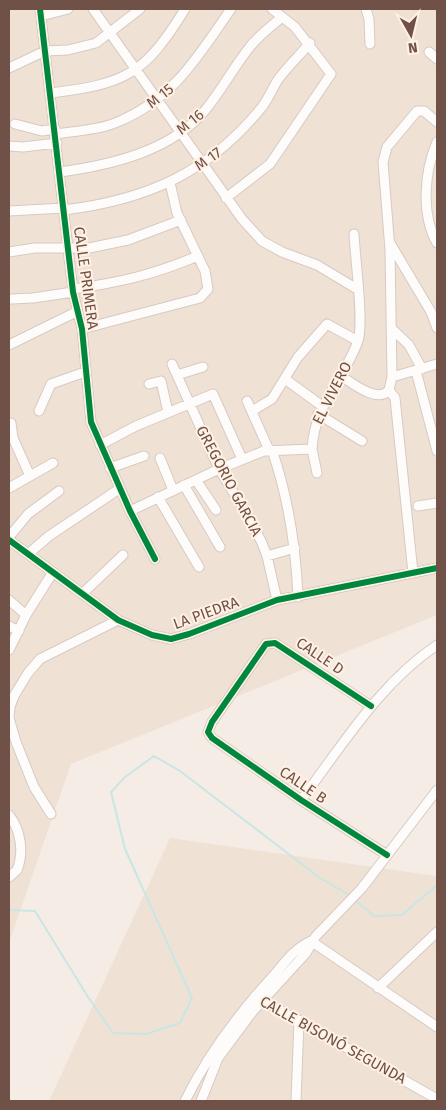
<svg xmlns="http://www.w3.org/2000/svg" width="446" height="1110" font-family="'Fira Sans',sans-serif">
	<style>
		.residential { fill: #f0e1d5 }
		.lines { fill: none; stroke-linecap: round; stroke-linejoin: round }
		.stream { stroke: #c8e6e4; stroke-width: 2 }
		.minor-casing { stroke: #d6cac3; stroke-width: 11 }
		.minor { stroke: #fefcfb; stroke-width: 9 }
		.cycleway-casing { stroke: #fff1e4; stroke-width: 9 }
		.cycleway { stroke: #00873e; stroke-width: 6 }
		.labels { text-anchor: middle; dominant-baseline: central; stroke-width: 4; stroke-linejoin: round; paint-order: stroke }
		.street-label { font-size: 15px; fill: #705148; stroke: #fff1e4 }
	</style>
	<rect width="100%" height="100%" fill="#f5ede5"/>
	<!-- residential -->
	<path class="residential" d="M9,9H437V615L71,764L9,943Z
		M170,838L437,876V1101H49Z"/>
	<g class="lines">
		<!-- stream -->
		<path class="stream" d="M354,899L374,916L402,915L437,885
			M9,910L35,911L88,997L113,1033L146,1034L180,1023L192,998L125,849L111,792L125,777L154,756L180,771L320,878L351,896"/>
		<!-- minor casing -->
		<g class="minor-casing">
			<path id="minor" d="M40,9L73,292L82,329L91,422L130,511L155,559
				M93,9L242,219L262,241L282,252L317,265L357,289
				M366,9L369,19L370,44
				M41,16L68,9
				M429,52L437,59
				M9,68L45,51L68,50L96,43L140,9
				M51,93C126,84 145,74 185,9
				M15,124L42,131L55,129
				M56,134C76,131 100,130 120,121C175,97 198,56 231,9
				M437,142C424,172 421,215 437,243
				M9,146L23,147L57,143
				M60,172C111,165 173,151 207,108C222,89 234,67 249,48C258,36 271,26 282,17
				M226,198L270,164L331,74L295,27L272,9
				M64,210C146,200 209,173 262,107C268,99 272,90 277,81C286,68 299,56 310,43
				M9,211L64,208
				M390,243L431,312L437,328
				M9,252L35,248H89L128,240L181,220
				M73,289C122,282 152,275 198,256
				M11,299L33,298L73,292
				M391,328L409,345L422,369
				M82,329L200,298L208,289L205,271L177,213L170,183
				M9,345L76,312
				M172,364L219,469L251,521L262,543L267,556L277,600
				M416,371L437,451
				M177,375L203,367
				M341,376C352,383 378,404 389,390L392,377L390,250L383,162L387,147L417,111H424L437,122
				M392,377L437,364
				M285,379L322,406
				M149,384L161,381L168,412
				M389,390L395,398L413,573
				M247,401L269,450
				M39,411L51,384L85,372
				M252,411L272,399L298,357L327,324L358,341
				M318,414L362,441
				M11,423L13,438L30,476
				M100,445L136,426L213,394L242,459
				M312,449L317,473
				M272,450C288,497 296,547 298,597
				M160,458L173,490
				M110,468L144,456
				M196,480L216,510
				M184,485L220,547
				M9,488L53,463
				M158,497L199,567
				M418,506L437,503
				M130,511L219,469L264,451L312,449C315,402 343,382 358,341C364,323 355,257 354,234
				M9,537L28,514L59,491
				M9,540L118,620L152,635L171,639L189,634L277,600L437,568
				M28,554L49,536L119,489
				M267,556L295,548
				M82,594L123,555
				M9,600L26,615
				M9,626L19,631
				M9,650L26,615L53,572
				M371,706L275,643L266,644L212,722L208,732L212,738L301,800L387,855
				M301,800C342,746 380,683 437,645
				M51,814L34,787L16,742L9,718L10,707L14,696L28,673L40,659L118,620
				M9,815C21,830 24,853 17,870L9,877
				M311,941L437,1027
				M378,988L437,932
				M255,996L437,1099
				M185,1101C208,1054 239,1013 275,974C286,961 295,948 311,941
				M201,1101L218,1058L253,1011L306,953L316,936L362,888L437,790
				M296,1101L299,1020"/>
		</g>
		<!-- minor -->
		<use href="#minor" class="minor"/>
		<!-- cycleway casing -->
		<g class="cycleway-casing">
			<path id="cycleway" d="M40,9L73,292L82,329L91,422L130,511L155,559
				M9,540L118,620L152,635L171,639L189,634L277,600L437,568
				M371,706L275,643L266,644L212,722L208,732L212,738L301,800L387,855"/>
		</g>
		<!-- cycleway -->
		<use href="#cycleway" class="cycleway"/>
	</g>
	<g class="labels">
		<!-- street labels -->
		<g class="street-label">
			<text transform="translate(160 96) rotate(-38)">M 15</text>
			<text transform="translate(190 122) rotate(-39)">M 16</text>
			<text transform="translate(208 159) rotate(-35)">M 17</text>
			<text transform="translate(86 278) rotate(82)">CALLE PRIMERA</text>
			<text transform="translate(332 393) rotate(-63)">EL VIVERO</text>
			<text transform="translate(229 481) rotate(62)">GREGORIO GARCIA</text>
			<text transform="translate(206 613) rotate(-20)">LA PIEDRA</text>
			<text transform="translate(320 656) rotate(34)">CALLE D</text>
			<text transform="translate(303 785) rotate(34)">CALLE B</text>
			<text transform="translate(333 1040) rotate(29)">CALLE BISONÓ SEGUNDA</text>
		</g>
	</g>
	<!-- border -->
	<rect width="446" height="1110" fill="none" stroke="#705148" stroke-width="20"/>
	<!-- north arrow -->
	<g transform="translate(411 35) rotate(172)" stroke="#fff1e4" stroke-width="4" paint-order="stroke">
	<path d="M0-4L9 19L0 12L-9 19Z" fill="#705148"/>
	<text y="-8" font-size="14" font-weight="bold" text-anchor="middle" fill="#705148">N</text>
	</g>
</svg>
